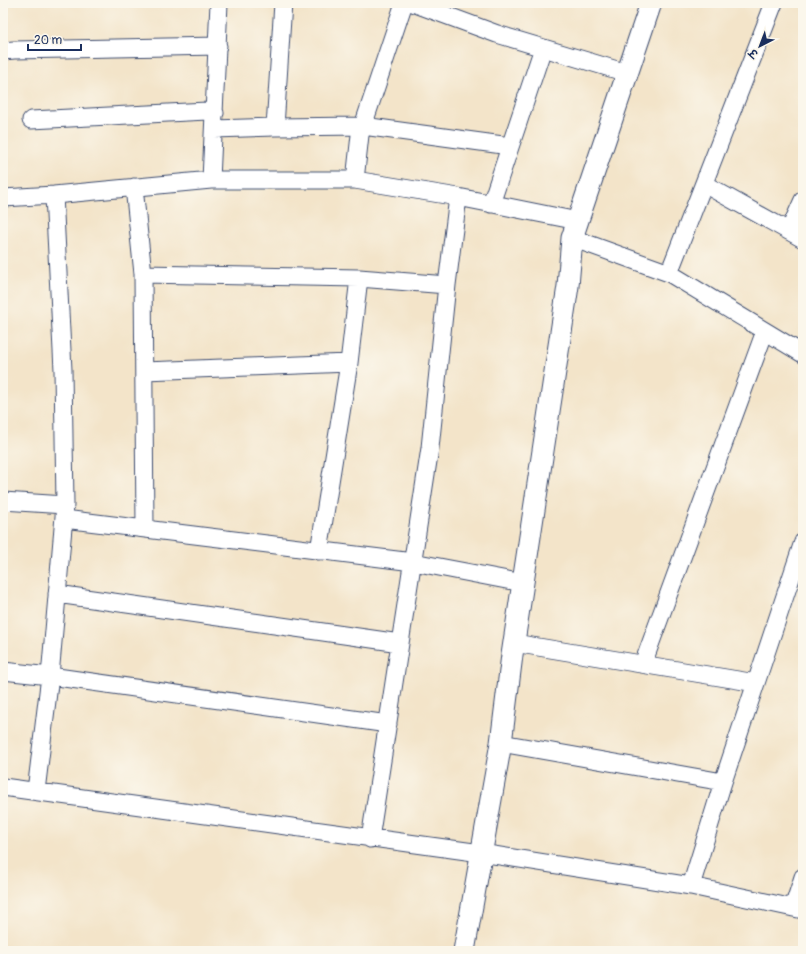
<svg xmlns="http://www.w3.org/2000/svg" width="806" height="954" font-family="Pangolin,'Playpen Sans Deva',sans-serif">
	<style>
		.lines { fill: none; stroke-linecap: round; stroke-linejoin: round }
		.minor-casing { stroke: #3b4a6e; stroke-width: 19 }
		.tertiary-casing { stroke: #3b4a6e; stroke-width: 23 }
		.minor { stroke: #fff; stroke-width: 17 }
		.tertiary { stroke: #fff; stroke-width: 21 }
	</style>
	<rect width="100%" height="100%" fill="#fbf7ec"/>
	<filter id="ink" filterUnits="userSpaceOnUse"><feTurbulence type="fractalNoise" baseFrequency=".025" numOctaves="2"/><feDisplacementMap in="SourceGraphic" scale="8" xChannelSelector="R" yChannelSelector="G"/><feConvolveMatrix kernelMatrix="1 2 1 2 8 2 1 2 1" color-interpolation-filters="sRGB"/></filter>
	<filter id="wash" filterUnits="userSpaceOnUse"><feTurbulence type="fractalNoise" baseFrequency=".012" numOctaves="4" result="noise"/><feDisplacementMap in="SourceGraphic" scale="16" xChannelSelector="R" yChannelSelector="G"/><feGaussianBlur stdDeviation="0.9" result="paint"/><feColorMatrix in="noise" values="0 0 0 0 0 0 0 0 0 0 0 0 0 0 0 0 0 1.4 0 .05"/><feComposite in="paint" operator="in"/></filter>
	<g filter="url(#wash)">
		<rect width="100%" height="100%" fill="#f3e4c9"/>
	</g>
	<g filter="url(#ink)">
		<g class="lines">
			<!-- minor casing -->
			<g class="minor-casing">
				<path id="minor" d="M413,3L497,34L627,73
					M3,51L14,50L218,46
					M31,120L207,111L215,113
					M275,127L283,3
					M214,129L275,127L363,126L510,146
					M211,180L219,3
					M355,180L360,135L404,3
					M704,184L803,239
					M134,187L143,274
					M458,197L578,221
					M3,198L54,195L211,180H355L458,197L447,285L430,448L370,839
					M491,204L543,48
					M789,231L803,200
					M572,238L669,273L803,354
					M669,273L774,3
					M359,278L447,285
					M144,371L349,363
					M3,501L65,505
					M64,519L413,562L523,583
					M145,529L143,274L359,278L349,363L319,551
					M57,594L400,643
					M514,643L756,683
					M643,664L765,331
					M3,671L50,676L388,724
					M501,743L723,782
					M3,787L481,853L691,886L803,910
					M36,791L50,676L65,505L63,370L54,195
					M691,886L723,782L803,542
					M793,908L803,877"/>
			</g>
			<!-- tertiary casing -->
			<g class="tertiary-casing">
				<path id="tertiary" d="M464,951L501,743L512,655L568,286L572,238L651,3"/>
			</g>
			<!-- minor -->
			<use href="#minor" class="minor"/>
			<!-- tertiary -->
			<use href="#tertiary" class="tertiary"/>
		</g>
	</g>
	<!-- margin -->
	<rect width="806" height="954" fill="none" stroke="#fbf7ec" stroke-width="16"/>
	<!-- north arrow -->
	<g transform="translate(760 46) rotate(222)" stroke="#fbf7ec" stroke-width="3" paint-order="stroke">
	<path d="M0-3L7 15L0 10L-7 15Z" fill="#1b2f5e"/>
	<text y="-6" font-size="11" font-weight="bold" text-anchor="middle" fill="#1b2f5e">उ</text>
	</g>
	<!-- scale -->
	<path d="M28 44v6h53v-6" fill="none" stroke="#1b2f5e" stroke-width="2"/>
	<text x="34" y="44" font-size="12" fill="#1b2f5e" stroke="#fbf7ec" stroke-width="3" paint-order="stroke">20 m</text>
</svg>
